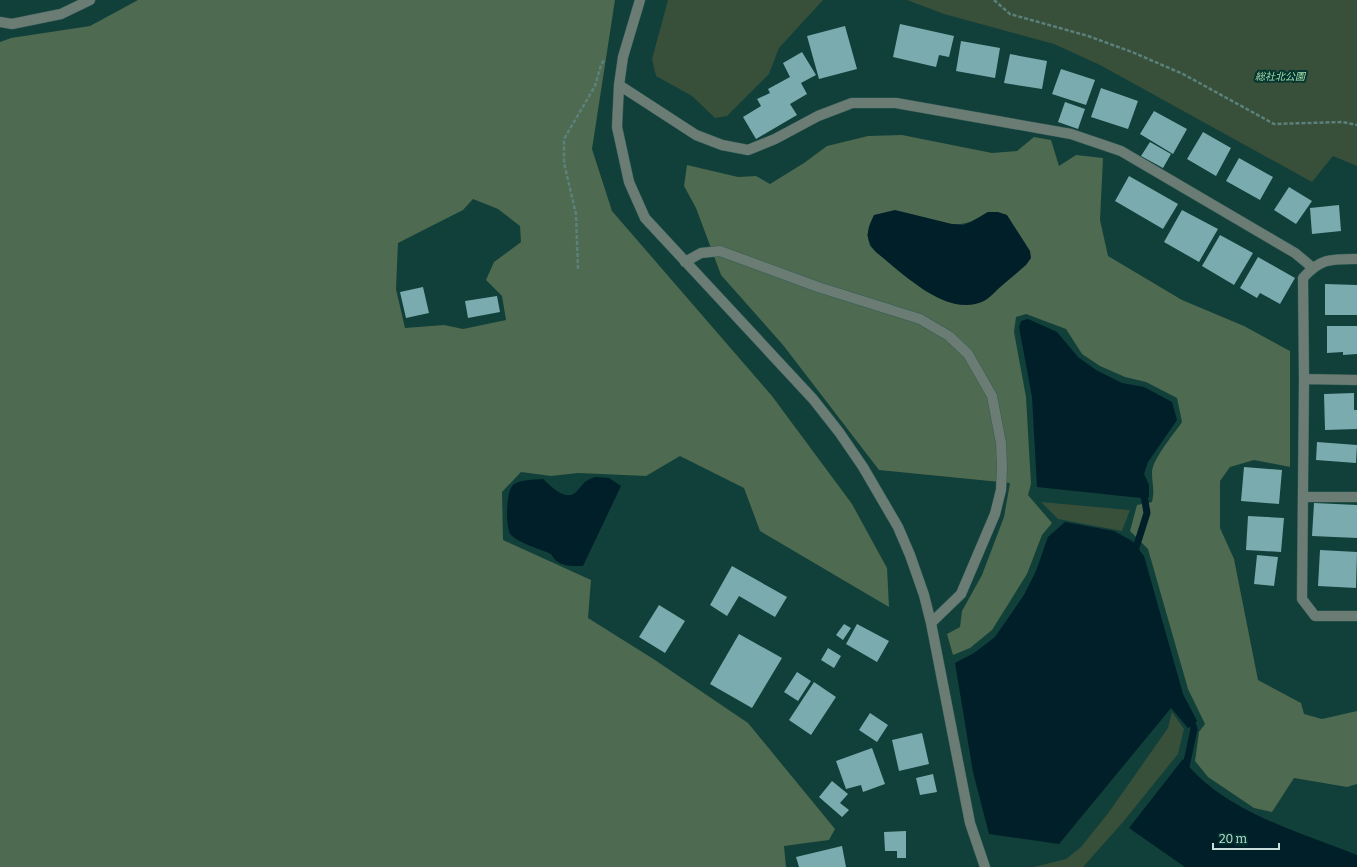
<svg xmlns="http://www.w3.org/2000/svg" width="1357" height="867" font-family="Bitter,'Noto Sans JP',serif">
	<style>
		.green { fill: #384f3a }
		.forest { fill: #4e6a50; fill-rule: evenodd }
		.water { fill: #001f28 }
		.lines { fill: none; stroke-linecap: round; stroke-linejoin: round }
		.stream { stroke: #001f28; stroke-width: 7 }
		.building { fill: #7aabaf }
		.minor-casing { stroke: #325c56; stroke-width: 11 }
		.path { stroke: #5c807b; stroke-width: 2.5; stroke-dasharray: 4 2; stroke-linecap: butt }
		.minor { stroke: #6a7c73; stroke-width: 10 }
		.labels { text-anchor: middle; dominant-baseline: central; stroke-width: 4; stroke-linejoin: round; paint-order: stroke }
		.park-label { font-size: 10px; font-style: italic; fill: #acdeaf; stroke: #03342e }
	</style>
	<rect width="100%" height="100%" fill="#113f39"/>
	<!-- green -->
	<path class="green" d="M668,0H823L779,48L769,74L727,116L715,118L692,96L656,76L652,59Z
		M907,0H1357V166L1333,156L1312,182L1100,65L1054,44L944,14Z
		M1041,502L1130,510L1122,531L1058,519Z
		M1172,712L1184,729L1178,754L1123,822L1083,867H1034L1066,859L1081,847L1109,812L1168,728Z"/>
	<!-- forest -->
	<path class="forest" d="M138,0H615L592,149L612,211L772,396L852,504L887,568L889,607L760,531L744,488L680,456L646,476L578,473L551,476L521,472L502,492L503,540L591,580L588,618L655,660L748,723L835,829L829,840L784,846L786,867H0V42L11,38L90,26ZM473,199L498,209L520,226L521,242L494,262L486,280L502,296L506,320L463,329L444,325L405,328L396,289L398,243L463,210Z
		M902,135L992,153L1017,151L1034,137L1051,140L1059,166L1076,155L1103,158L1100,220L1108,256L1182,300L1244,326L1290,351V467L1254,460L1230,467L1220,481V528L1234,559L1258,680L1301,703L1304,714L1322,719L1357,711V784L1347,787L1294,778L1272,812L1254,808L1208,777L1195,761L1199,732L1205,724L1188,689L1148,549L1130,531L1137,505L1152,502C1155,489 1152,485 1152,473C1152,459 1174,434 1182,422L1177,398L1146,382L1125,377L1100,366L1082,354L1066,329L1026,314L1016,317L1014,332L1026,397L1031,484L1028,495L1052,523L1042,535L1027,574L992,630L970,648L953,655L947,634L960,627L962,611L982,575L1004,517L1010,483L879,470L783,345L721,275L696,208L684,186L687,165L738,177L756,176L770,184L804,163L827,146L868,136ZM988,212L948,302L924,290L876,252L870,246L867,234L952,224C968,225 975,220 988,212Z"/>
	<!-- water -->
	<path class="water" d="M895,210L952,224L963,225L971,222L988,212H998L1007,215L1030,251L1031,258L1026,265C1017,273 1007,281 998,289C994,293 989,298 984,301C948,319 902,273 876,252C864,239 867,229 874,215Z
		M1028,319L1057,332L1078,357L1096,370L1122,383L1144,387L1172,402L1177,420L1148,462L1144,474L1149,485V497L1141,498L1037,487L1032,397L1019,327L1021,321Z
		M595,477L609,478L621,486L583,566C570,566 558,567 551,554C540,549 519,543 511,535C505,528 506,491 513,485C520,479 534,480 543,479C551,486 565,502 576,492C585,483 582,482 595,477Z
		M1065,522L1114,531L1132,541L1144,556L1183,694L1197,721L1188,728L1171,708L1059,844L989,834L973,772L955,663L974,653L995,637L1024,595L1036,571L1048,537Z
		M1183,759C1222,811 1299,832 1357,855V867H1185L1129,828Z"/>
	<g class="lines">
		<!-- stream -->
		<path class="stream" d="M1134,554L1147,513L1143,489
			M1185,771L1194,729L1191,720L1188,716"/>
	</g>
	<!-- building -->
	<path class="building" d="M900,24L954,36L949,57L939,55L936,67L893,57Z
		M845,26L857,69L819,79L807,36Z
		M961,41L1000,48L995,78L956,71Z
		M802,52L816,75L801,83L807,94L790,104L797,115L756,139L743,117L761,106L757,99L770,93L768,89L790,77L783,63Z
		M1010,54L1047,61L1042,89L1004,83Z
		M1061,69L1095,80L1086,105L1052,94Z
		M1101,88L1138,101L1128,129L1091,117Z
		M1065,102L1085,109L1078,129L1058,122Z
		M1154,111L1187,129L1173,154L1140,134Z
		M1203,132L1231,148L1216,176L1187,159Z
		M1150,142L1171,154L1163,168L1141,156Z
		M1239,158L1273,177L1260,200L1226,181Z
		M1129,176L1178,204L1163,229L1115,201Z
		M1289,187L1312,201L1296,224L1274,210Z
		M1339,205L1341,231L1312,234L1310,208Z
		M1182,210L1218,229L1199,262L1164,242Z
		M1220,235L1253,253L1234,285L1202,266Z
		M1258,257L1295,278L1280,304L1260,293L1257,298L1240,288Z
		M1325,284L1357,285V315H1325Z
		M423,287L429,313L406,318L400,292Z
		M497,296L500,312L468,318L465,301Z
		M1327,326H1357V354L1343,355V352L1327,353Z
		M1354,393V410H1357V429L1325,430L1324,394Z
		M1317,442L1357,445L1356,463L1316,460Z
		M1244,467L1282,470L1279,504L1241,501Z
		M1314,503L1357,505V538L1312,536Z
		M1248,516L1284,518L1281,552L1246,550Z
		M1320,550L1357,552L1356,588L1318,586Z
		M1257,555L1278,557L1274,586L1254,584Z
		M732,566L787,597L775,617L739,596L727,616L710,605Z
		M659,605L685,621L665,653L639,637Z
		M844,624L851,628L843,640L836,635Z
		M857,624L889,641L877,662L846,644Z
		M739,634L782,658L752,708L710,684Z
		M828,648L841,656L834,668L821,660Z
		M797,672L811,681L798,701L784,692Z
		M814,682L836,697L811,735L789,720Z
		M870,713L888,725L877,742L859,730Z
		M922,733L929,764L899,771L892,740Z
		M872,748L885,784L863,792L861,785L846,789L836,761Z
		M933,774L937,792L920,795L916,778Z
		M832,781L848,794L840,803L849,810L842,817L819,797Z
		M906,831V858H897V851H885L884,832Z
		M842,846L846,867H799L796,857Z"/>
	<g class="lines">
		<!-- minor casing -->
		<g class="minor-casing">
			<path id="minor" d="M640,0L623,57L619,85L617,127L629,182L645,218L813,399L839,432L863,467L898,527L910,555L924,595L931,623L970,823L985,867
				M0,22L12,24L61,14L90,0
				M619,85L696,135L722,145L748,150L775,139L818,116L852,103H896L1071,134L1121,151L1295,253L1313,268
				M1357,259C1331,259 1321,258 1303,278L1304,379L1302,599L1315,616H1357
				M685,262L701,253L720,251L818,287L920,319L949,336L968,354L992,396L1001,443L1002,466L1001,490L995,514L961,594L931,623
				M1304,379L1357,380
				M1303,497H1357"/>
		</g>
		<!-- path -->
		<path class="path" d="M994,0L1010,14L1088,36L1132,52L1183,74L1274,124L1342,122L1357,125
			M578,269L576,214L564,163V139L595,86L601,65L605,59"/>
		<!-- minor -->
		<use href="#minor" class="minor"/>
	</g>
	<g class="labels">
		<!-- park labels -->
		<g class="park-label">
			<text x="1280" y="77">総社北公園</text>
		</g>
	</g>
	<!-- scale -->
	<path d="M1213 843v6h66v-6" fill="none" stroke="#c8dfdb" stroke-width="2"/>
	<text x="1219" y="843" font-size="12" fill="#c8dfdb" stroke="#03342e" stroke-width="3" paint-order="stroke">20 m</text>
</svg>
